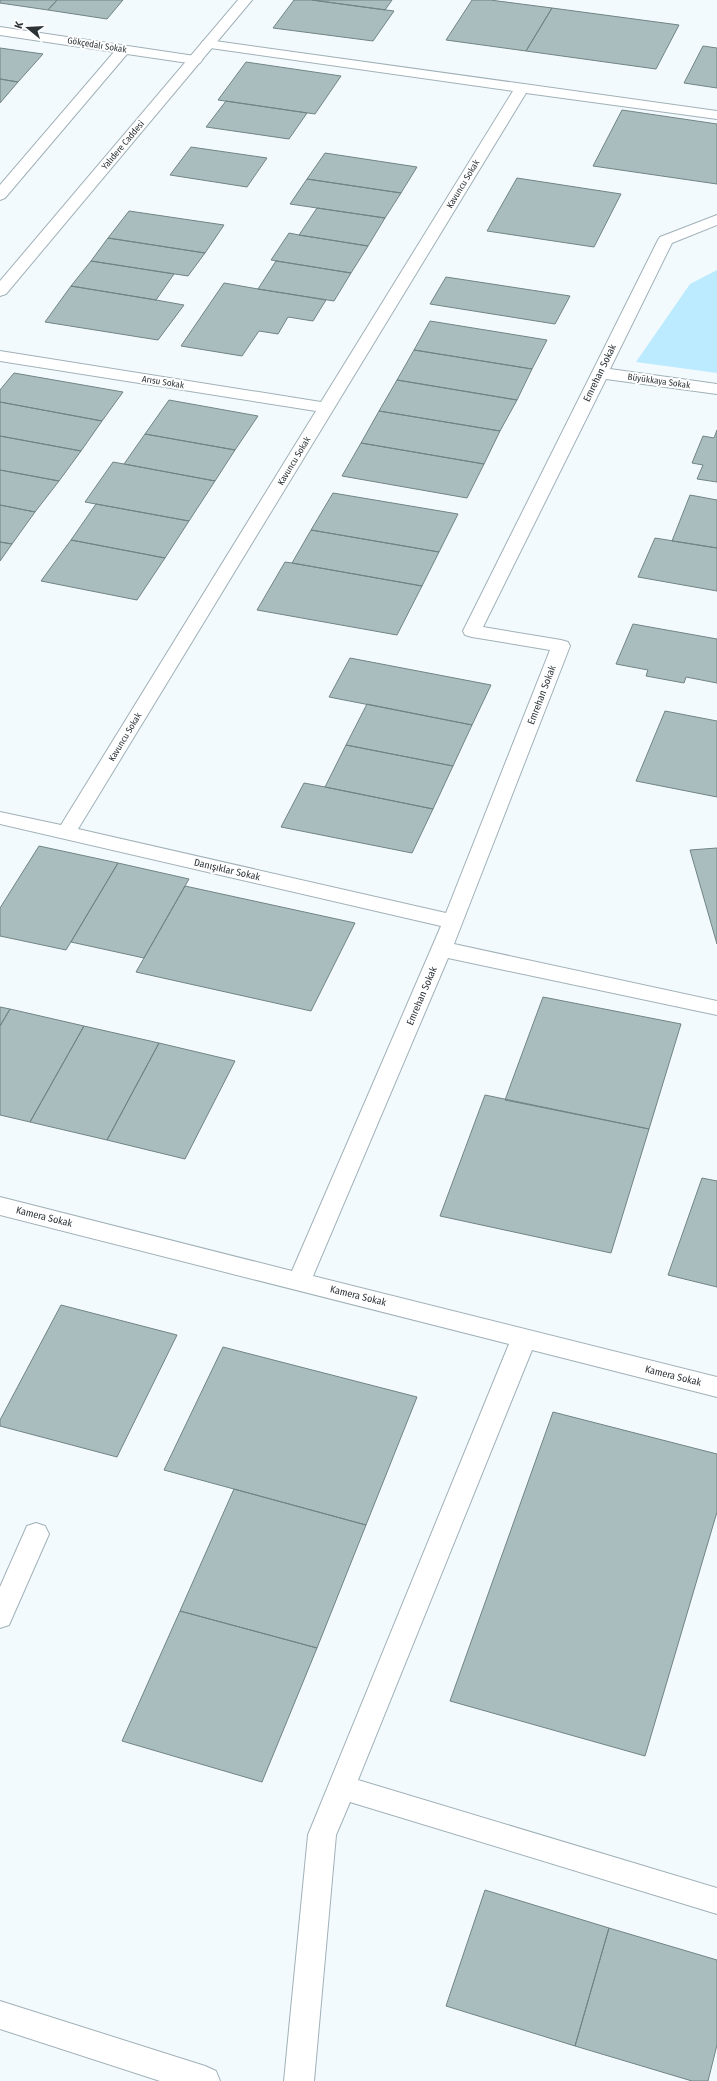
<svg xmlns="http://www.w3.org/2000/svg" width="717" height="2081" font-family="'Fira Sans Condensed',sans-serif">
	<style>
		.green { fill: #bceaff }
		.building { fill: #a9bdbf; stroke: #718485 }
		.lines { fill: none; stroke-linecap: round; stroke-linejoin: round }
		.lane-casing { stroke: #a0b1b9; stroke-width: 2 }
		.street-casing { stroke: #a0b1b9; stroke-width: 2 }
		.secondary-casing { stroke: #a0b1b9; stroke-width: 2 }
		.lane { fill: #fff; fill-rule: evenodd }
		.street { fill: #fff; fill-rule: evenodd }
		.secondary { fill: #fff; fill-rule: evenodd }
		.labels { text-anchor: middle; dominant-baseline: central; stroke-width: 4; stroke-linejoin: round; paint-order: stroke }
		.far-street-label { font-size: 9px; fill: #2c3336; stroke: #fff }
		.street-label { font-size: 10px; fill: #2c3336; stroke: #fff }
	</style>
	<rect width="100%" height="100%" fill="#f3fafd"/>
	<!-- green -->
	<path class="green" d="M717,270V373L636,362L690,284Z"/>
	<!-- building -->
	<path class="building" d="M0,0H57L48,10L0,3Z
		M57,0H123L107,19L48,10Z
		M294,0H312L394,11L373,41L273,28Z
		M312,0H392L385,10Z
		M472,0H490L552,8L526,51L446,40Z
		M552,8L679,25L656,69L526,51Z
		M703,46L717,48V88L684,83Z
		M0,48L43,54L18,82L0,79Z
		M246,62L341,76L315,114L218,100Z
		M0,79L18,82L0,103Z
		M226,101L307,113L289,139L206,127Z
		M622,110L717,124V184L593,166Z
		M191,147L267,158L247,187L170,175Z
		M325,153L417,167L401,193L307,179Z
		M517,178L621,194L594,247L487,231Z
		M307,179L401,193L385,218L290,204Z
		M317,208L385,218L368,246L299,235Z
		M129,211L224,225L205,253L108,238Z
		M289,233L299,235L368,246L351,273L271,260Z
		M108,238L205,253L188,276L91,261Z
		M91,261L174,274L156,300L71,286Z
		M276,261L351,273L334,301L258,289Z
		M446,277L570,296L555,324L430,304Z
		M224,283L258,289L326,300L313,321L288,317L278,334L259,331L242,356L181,346Z
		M71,286L156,300L184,305L158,340L45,322Z
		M430,321L547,340L532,369L414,350Z
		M414,350L532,369L517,400L397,380Z
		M14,373L123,392L102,421L0,402V390Z
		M397,380L517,400L500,431L379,411Z
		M169,400L258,416L235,450L145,434Z
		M0,402L102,421L81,451L0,436Z
		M379,411L500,431L484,464L361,443Z
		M717,430V482L697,479L703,465L692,463L703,436L714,438Z
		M145,434L235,450L215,481L124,464Z
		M0,436L81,451L59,481L0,470Z
		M361,443L484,464L467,498L342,476Z
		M113,462L124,464L215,481L189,521L85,502Z
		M0,470L59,481L35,512L0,505Z
		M333,493L458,514L439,552L311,530Z
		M690,495L717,500V548L672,541Z
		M96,504L189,521L165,558L71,540Z
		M0,505L35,512L12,544L0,542Z
		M311,530L439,552L422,586L292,563Z
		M655,538L717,548V591L638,577Z
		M71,540L165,558L137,600L41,581Z
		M0,542L12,544L0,561Z
		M285,562L292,563L422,586L397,635L257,610Z
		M633,624L717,639V683L686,677L684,683L646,676L648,670L616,664Z
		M350,658L491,685L472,725L329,697Z
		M367,704L472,725L453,766L346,745Z
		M665,711L717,721V797L636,781Z
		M346,745L453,766L433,809L325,787Z
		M304,783L325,787L433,809L412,853L281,827Z
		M39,846L118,863L66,950L0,936V908Z
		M717,848V944L690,850Z
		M118,863L189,879L144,958L71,942Z
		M185,886L355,923L311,1011L136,972Z
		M543,997L681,1024L649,1129L505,1100Z
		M0,1007L10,1009L0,1026Z
		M10,1009L84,1026L30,1122L0,1115V1026Z
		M84,1026L159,1043L107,1140L30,1122Z
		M159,1043L235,1061L185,1159L107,1140Z
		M485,1095L649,1129L611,1253L440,1216Z
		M702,1178L717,1181V1287L668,1275Z
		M61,1305L177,1335L117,1457L0,1426V1420Z
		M223,1347L417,1397L366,1525L164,1470Z
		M553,1412L717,1454V1512L645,1756L450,1701Z
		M234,1489L366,1525L317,1648L180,1611Z
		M180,1611L317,1648L262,1782L122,1741Z
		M485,1890L609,1928L575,2046L446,2006Z
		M609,1928L717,1960V2045L708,2081H692L575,2046Z"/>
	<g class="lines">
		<!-- lane casing -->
		<g class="lane-casing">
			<path id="lane" d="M36,1523L45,1526L49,1534L9,1625L0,1628V1587L27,1526Z
				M0,2001L205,2066L216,2071L220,2081H160L0,2029Z"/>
		</g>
		<!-- street casing -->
		<g class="street-casing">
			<path id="street" d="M0,27L195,56L200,57L202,60L200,63L195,64L127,54L5,198L0,200V185L114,52L0,35Z
				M208,40L717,111V119L526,93L78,829L446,913L550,650L472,637L465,635L463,631L658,240L660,237L717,215V225L672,243L610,369L717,384V394L606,379L483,627L561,640L568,642L570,646L454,944L717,1001V1015L448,958L313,1276L717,1377V1397L532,1350L358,1780L717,1888V1914L350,1802L336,1835L314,2081H284L308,1835L509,1344L0,1215V1197L292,1271L441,926L0,824V812L61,825L316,411L0,361V351L321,402L513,91L203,47L201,44L203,41Z"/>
		</g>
		<!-- secondary casing -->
		<g class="secondary-casing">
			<path id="secondary" d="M238,0H252L6,294L0,296V281Z"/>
		</g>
		<!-- lane -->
		<use href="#lane" class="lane"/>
		<!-- street -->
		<use href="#street" class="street"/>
		<!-- secondary -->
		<use href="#secondary" class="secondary"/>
	</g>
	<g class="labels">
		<!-- far-street labels -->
		<g class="far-street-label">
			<text transform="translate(97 45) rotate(9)">Gökçedalı Sokak</text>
			<text transform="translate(123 145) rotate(-50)">Yalıdere Caddesi</text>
			<text transform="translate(463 184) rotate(-59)">Kavuncu Sokak</text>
			<text transform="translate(659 381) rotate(8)">Büyükkaya Sokak</text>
			<text transform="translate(163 382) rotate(9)">Arısu Sokak</text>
			<text transform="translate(294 461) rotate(-59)">Kavuncu Sokak</text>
			<text transform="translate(125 737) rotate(-59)">Kavuncu Sokak</text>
		</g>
		<!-- street labels -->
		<g class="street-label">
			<text transform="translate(600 373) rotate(-64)">Emrehan Sokak</text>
			<text transform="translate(542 695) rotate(-69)">Emrehan Sokak</text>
			<text transform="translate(227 870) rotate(13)">Danışıklar Sokak</text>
			<text transform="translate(422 996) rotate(-67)">Emrehan Sokak</text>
			<text transform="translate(44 1217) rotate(14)">Kamera Sokak</text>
			<text transform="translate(358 1296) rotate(14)">Kamera Sokak</text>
			<text transform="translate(673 1376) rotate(14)">Kamera Sokak</text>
		</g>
	</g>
	<!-- north arrow -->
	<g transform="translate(28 28) rotate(288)" stroke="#ffffff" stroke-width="3" paint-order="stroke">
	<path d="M0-3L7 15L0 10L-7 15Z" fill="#2c3336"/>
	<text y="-6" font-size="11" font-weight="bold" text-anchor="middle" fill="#2c3336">K</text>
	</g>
</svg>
